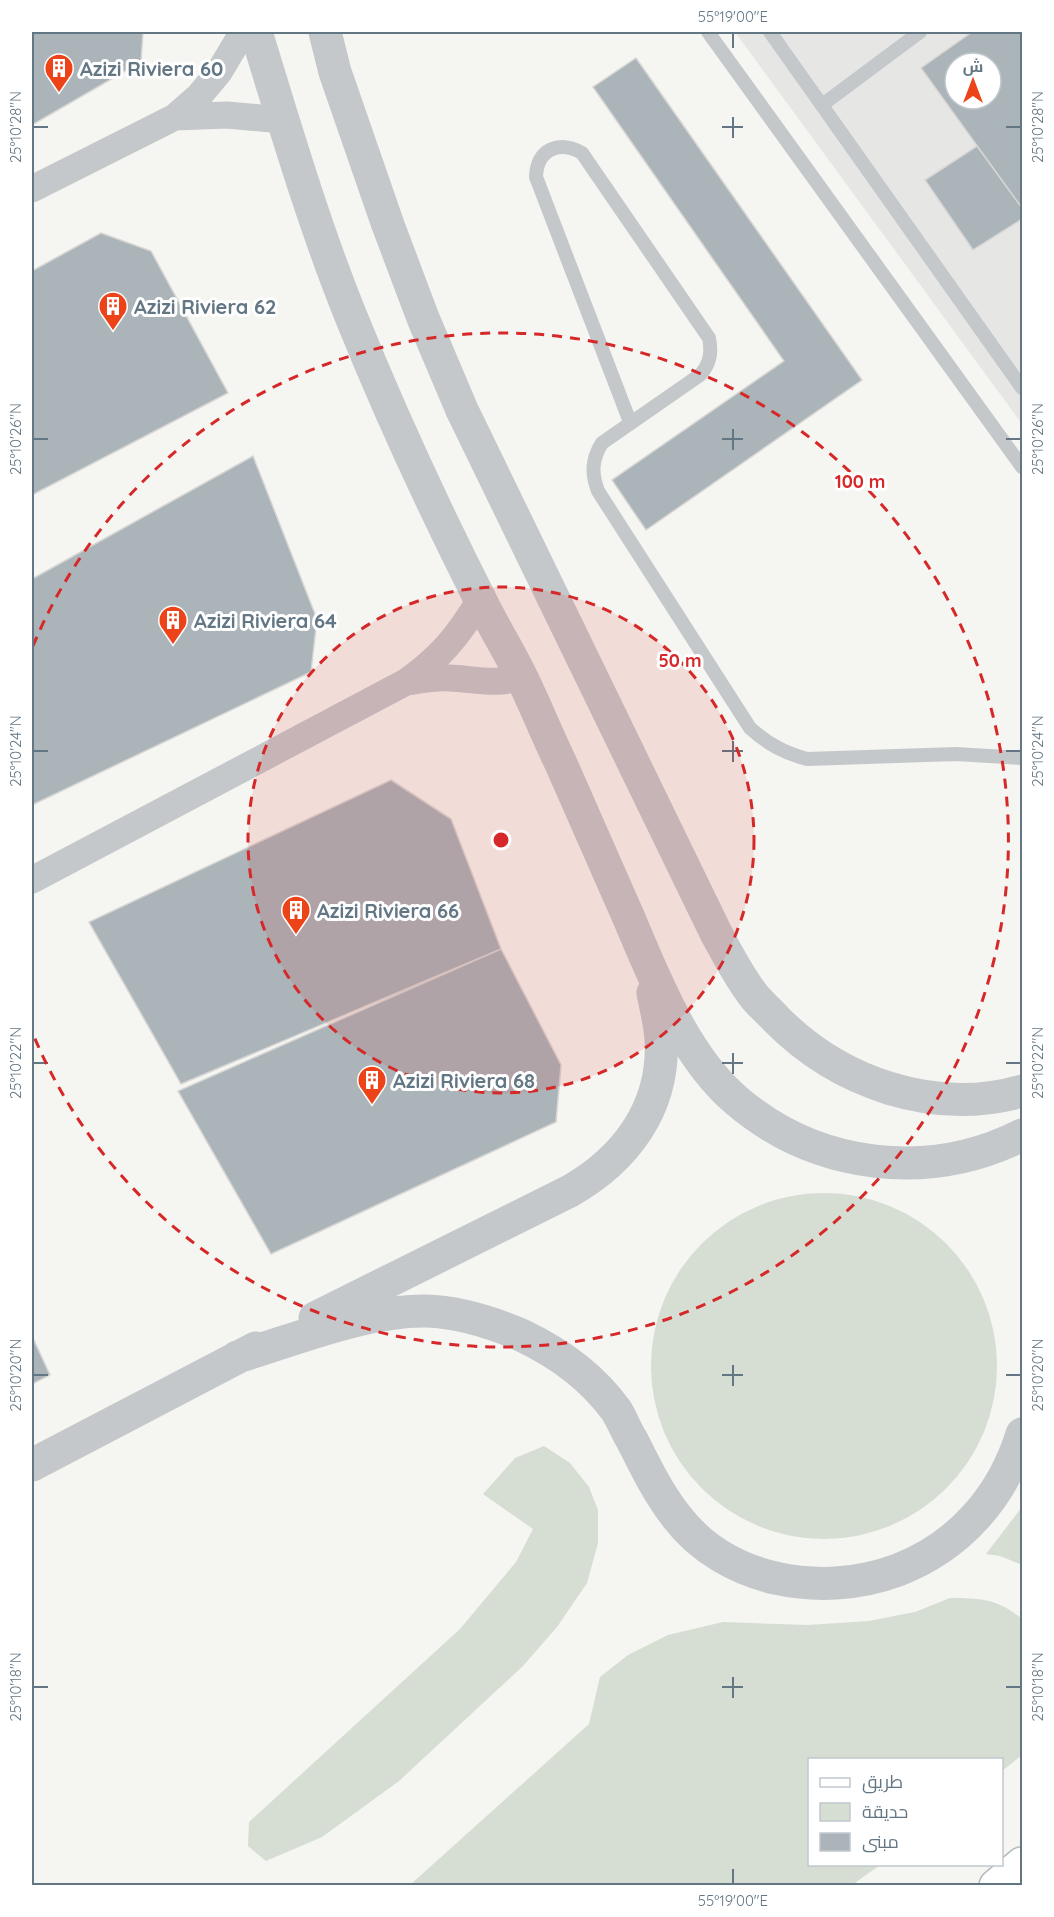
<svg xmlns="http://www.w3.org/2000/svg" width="1054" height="1917" font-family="Quicksand,Cairo,sans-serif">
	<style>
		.built { fill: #e6e7e5; fill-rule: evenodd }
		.green { fill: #d6ddd2 }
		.building { fill: #abb4b9; stroke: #d7d6d4; stroke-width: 1.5; fill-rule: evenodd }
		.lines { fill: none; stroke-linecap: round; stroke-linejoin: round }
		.primary-casing { stroke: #b5babd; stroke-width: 36 }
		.service { stroke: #c4c8cb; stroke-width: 14 }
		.minor { stroke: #c4c8cb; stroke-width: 27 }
		.tertiary { stroke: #c4c8cb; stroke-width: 33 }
		.primary { stroke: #fff; stroke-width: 33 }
		.ticks { fill: none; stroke: #627684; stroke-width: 2 }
		.ring { fill: none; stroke: #d62828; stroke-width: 3; stroke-dasharray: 10 8 }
		.labels { text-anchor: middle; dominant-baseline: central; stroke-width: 6; stroke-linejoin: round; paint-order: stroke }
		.poi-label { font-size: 20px; font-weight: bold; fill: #627684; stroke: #fff; text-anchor: start }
		.centre { fill: #d62828; stroke: #fff; stroke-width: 3 }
		.ring-label { font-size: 18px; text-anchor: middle; font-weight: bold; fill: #d62828; stroke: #fff; stroke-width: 6; stroke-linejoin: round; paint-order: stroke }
		.neatline { fill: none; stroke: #627684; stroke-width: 2 }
		.ticks-label { font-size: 15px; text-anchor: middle; fill: #627684 }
	</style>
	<rect width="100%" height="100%" fill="#f5f5f1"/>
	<!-- built -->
	<path class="built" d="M735,32H1022V424ZM955,63H991V99H955Z"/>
	<!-- green -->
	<path class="green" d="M651 1366a173 173 0 1 1 346 0a173 173 0 1 1-346 0Z
		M544,1446L570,1463L589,1487L598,1510V1543L587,1583L557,1627L522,1667L399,1781L322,1837L266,1861L248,1846L249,1822L460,1629L516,1562L533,1529L483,1494L515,1458Z
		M1022,1507V1565L1000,1556L986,1554Z
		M950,1598C981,1598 998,1599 1022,1619V1755L1002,1771V1760H810V1864L880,1865L852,1885H410L589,1724L600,1677L628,1655L668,1635L723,1622L808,1625L869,1621L915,1612Z"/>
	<!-- building -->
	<path class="building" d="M32,32H143L141,62L32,125Z
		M972,32H1022V208L921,68ZM955,63H991V99H955Z
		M636,58L862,380L646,530L612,480L784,361L593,87Z
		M977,146L1022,208V219L973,250L925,180Z
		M101,233L151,251L228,393L32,495V271Z
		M253,456L317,619L311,672L32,805V579Z
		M391,780L451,819L501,949L181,1084L89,922Z
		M501,949L561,1065L556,1122L271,1254L178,1091Z
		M32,1336L50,1375L32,1384Z"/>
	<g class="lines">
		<!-- primary casing -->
		<g class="primary-casing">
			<path id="primary" d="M996,1886L1022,1864"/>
		</g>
		<!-- service -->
		<path class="service" d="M708,32L1022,467
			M770,32L1022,388
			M822,105L920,32
			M630,422L536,177C537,149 559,140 582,153L709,338C712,353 710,364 700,375L602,443C592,459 591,473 598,491L750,728C768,744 784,753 807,759L956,754L1022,758"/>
		<!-- minor -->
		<path class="minor" d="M175,117L227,115L283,120
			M32,189L175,117L199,96L219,72L243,32
			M407,682C421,680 436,677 450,678C474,679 499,686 521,676
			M32,880L406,682C441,657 458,636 480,600"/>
		<!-- tertiary -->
		<path class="tertiary" d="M256,32C285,126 313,222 350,314C389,411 433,506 480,599C493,626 509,651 522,678C536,707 548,737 562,766C584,816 606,866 628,916C655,979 684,1056 737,1101C817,1169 929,1182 1022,1135
			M325,32L335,72L388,225L423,318L462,410L716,933C728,955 739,977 754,996C760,1004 769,1011 776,1019C839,1083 934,1116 1022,1091
			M315,1318L570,1191C626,1159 665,1107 661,1039C660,1024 656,1008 653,993
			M237,1357C294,1340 366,1310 426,1311C459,1312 491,1322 521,1335C557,1352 592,1377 616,1410C622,1419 626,1431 632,1440C645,1466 658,1493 676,1516C727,1583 823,1598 898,1570C960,1546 1003,1496 1022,1434
			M32,1465L256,1348"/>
		<!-- primary -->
		<use href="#primary" class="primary"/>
	</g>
	<!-- ticks -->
	<path class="ticks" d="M733,33V48M733,117V138M33,127H48M722,127H743M1006,127H1021M733,429V450M33,439H48M722,439H743M1006,439H1021M733,741V762M33,751H48M722,751H743M1006,751H1021M733,1053V1074M33,1063H48M722,1063H743M1006,1063H1021M733,1365V1386M33,1375H48M722,1375H743M1006,1375H1021M733,1677V1698M33,1687H48M722,1687H743M1006,1687H1021M733,1869V1884"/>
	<!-- distance rings -->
	<circle cx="501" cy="840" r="253" fill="#d62828" fill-opacity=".12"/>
	<g class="ring">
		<circle cx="501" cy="840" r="253"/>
		<path d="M33 646A507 507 0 1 1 33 1034"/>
	</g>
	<!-- icons -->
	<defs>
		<g id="building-pin" transform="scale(1.5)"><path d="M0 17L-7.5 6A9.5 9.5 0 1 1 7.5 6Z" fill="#ed4319" stroke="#fff"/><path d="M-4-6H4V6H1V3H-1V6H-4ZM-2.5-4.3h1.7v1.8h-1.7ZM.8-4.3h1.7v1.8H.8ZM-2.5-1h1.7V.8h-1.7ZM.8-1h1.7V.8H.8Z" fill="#fff"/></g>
	</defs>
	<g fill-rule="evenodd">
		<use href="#building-pin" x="59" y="68"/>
		<use href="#building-pin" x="113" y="306"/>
		<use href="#building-pin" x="173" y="620"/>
		<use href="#building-pin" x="296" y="910"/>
		<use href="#building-pin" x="372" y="1080"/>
	</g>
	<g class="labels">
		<!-- poi labels -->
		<g class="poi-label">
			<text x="80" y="68">Azizi Riviera 60</text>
			<text x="134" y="306">Azizi Riviera 62</text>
			<text x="194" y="620">Azizi Riviera 64</text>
			<text x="317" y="910">Azizi Riviera 66</text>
			<text x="393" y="1080">Azizi Riviera 68</text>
		</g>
	</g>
	<circle cx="501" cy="840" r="9" class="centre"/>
	<g class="ring-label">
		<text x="860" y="488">100 m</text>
		<text x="680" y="667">50 m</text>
	</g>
	<!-- border -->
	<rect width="1054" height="1917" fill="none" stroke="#ffffff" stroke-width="66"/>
	<!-- legend -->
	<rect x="808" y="1758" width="195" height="108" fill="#ffffff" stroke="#c0c8ce" stroke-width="1.5"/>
	<rect x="820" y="1778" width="30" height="9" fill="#ffffff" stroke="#c0c8ce" stroke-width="1.5"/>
	<text x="862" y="1788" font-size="18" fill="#627684">طريق</text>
	<rect x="820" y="1803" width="30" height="18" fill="#d6ddd2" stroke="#c0c8ce" stroke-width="1.5"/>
	<text x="862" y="1818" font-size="18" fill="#627684">حديقة</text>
	<rect x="820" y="1833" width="30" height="18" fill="#abb4b9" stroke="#c0c8ce" stroke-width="1.5"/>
	<text x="862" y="1848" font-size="18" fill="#627684">مبنى</text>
	<!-- north arrow -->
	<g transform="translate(973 81)"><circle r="28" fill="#ffffff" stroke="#c0c8ce" stroke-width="1.5"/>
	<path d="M0-4.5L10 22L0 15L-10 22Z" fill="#ed4319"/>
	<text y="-9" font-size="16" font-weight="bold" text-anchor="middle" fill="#627684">ش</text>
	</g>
	<rect x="33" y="33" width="988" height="1851" class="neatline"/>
	<g class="ticks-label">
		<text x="733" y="22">55°19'00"E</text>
		<text transform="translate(16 127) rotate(-90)" y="5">25°10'28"N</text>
		<text transform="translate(1038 127) rotate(-90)" y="5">25°10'28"N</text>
		<text transform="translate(16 439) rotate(-90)" y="5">25°10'26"N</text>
		<text transform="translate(1038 439) rotate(-90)" y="5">25°10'26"N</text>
		<text transform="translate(16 751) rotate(-90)" y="5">25°10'24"N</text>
		<text transform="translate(1038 751) rotate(-90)" y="5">25°10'24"N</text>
		<text transform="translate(16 1063) rotate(-90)" y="5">25°10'22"N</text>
		<text transform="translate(1038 1063) rotate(-90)" y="5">25°10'22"N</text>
		<text transform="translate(16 1375) rotate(-90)" y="5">25°10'20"N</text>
		<text transform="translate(1038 1375) rotate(-90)" y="5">25°10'20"N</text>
		<text transform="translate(16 1687) rotate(-90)" y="5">25°10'18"N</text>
		<text transform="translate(1038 1687) rotate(-90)" y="5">25°10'18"N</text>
		<text x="733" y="1906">55°19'00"E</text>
	</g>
</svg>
